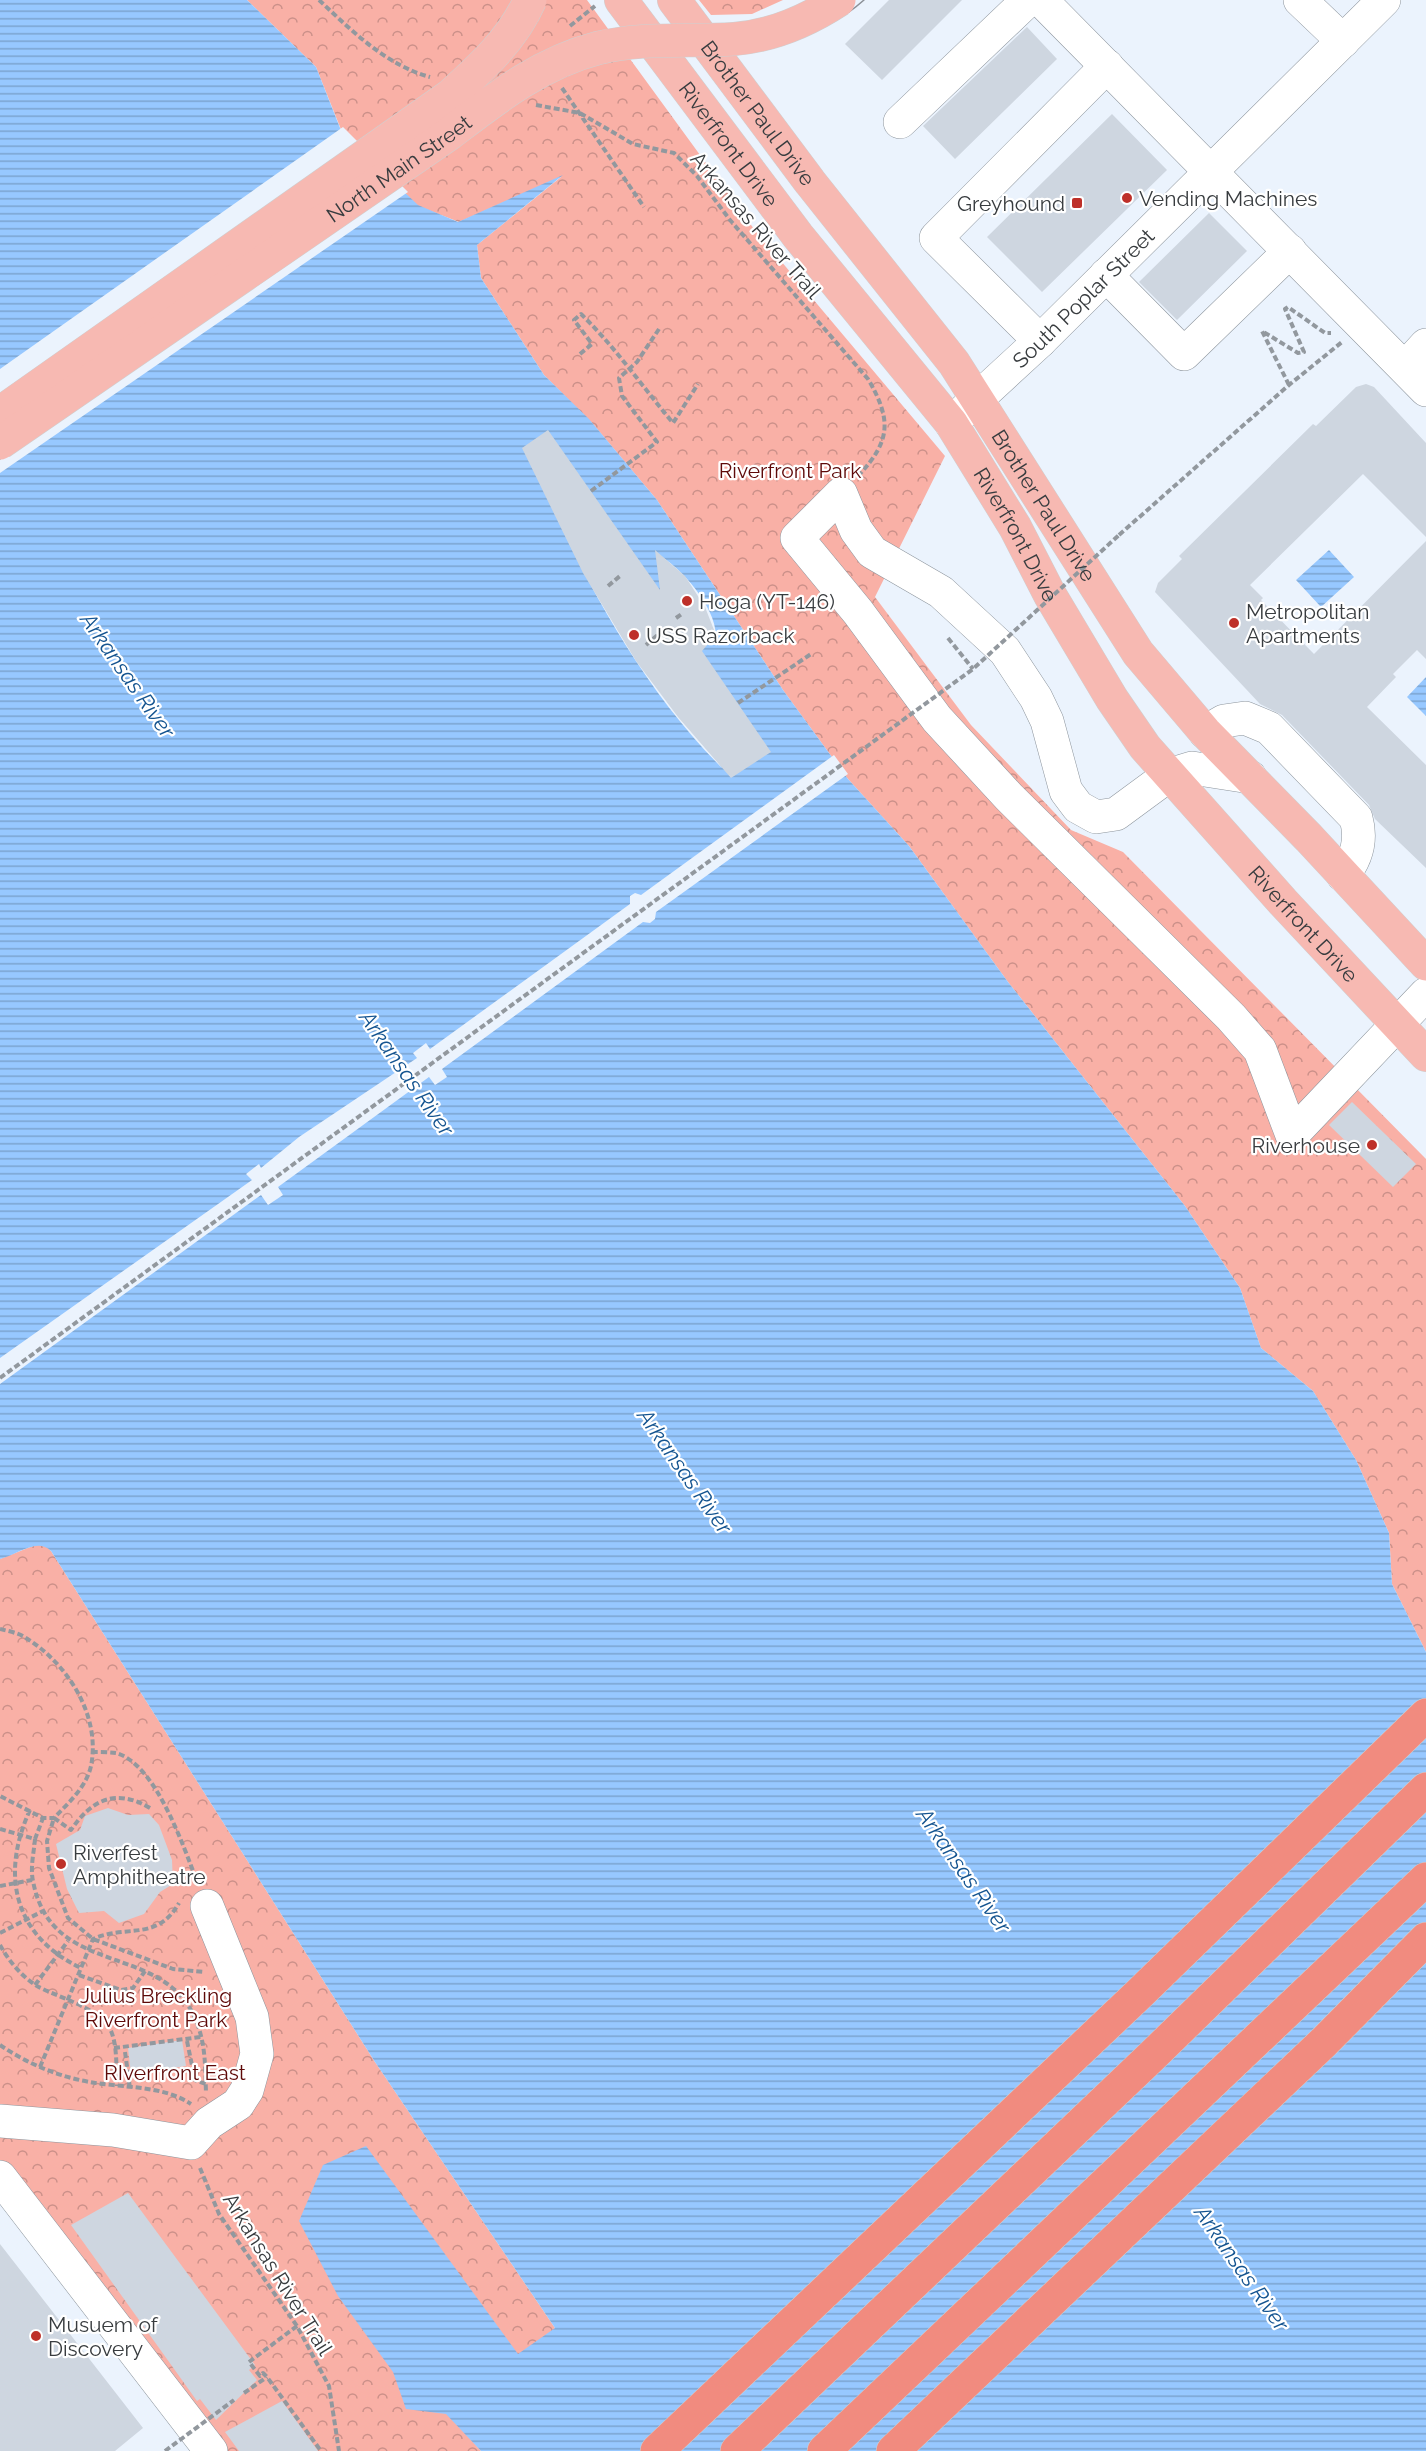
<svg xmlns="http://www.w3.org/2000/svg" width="1426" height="2451" font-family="Raleway,sans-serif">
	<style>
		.park { fill: url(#park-crowns) }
		.water { fill: url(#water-rules); fill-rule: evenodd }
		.pier { fill: #ebf3fd }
		.building { fill: #ced6e0 }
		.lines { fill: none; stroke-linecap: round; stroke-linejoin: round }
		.minor-casing { stroke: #8d959d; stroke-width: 34 }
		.major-casing { stroke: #cfd0d1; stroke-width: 34 }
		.highway-casing { stroke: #cfd0d1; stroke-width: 34 }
		.path { stroke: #92989e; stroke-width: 4; stroke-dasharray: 6 3; stroke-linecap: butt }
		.minor { stroke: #fff; stroke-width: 33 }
		.major { stroke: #f7b9b2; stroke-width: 33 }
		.highway { stroke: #f18b7f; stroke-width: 33 }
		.tram { stroke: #8c9198; stroke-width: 1.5 }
		.major-bridge-casing { stroke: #cfd0d1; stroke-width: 34; stroke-linecap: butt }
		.path-bridge { stroke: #92989e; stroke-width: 4; stroke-dasharray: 6 3; stroke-linecap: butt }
		.major-bridge { stroke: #f7b9b2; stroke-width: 33 }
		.poi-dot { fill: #be3029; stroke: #fff; stroke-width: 2 }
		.labels { text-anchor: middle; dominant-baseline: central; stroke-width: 4.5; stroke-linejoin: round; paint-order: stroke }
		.street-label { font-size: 21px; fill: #383c3f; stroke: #fff }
		.poi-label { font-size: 21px; fill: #383c3f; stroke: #fff; text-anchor: start }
		.park-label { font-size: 21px; fill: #5e0908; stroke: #fff }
		.water-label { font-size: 22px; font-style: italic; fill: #145490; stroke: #fff }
	</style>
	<defs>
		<pattern id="park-crowns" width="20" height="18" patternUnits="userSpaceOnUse" patternTransform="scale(1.5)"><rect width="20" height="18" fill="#f9b0a6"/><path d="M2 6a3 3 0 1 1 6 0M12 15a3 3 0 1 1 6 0" fill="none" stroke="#cb9089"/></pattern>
		<pattern id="water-rules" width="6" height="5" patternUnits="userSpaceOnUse" patternTransform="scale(1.5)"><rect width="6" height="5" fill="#97c8ff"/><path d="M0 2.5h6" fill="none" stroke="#7ca4d0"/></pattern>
	</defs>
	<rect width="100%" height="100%" fill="#ebf3fd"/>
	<!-- park -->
	<path class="park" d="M247,0H587L754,229L945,456L875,597L971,725L1071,830L1123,852L1426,1159V1652L1392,1584L1389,1533L1356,1460L1313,1391L1261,1348L1240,1288L1185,1206L1008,982L909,846L848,779L783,690L657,500L593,424L544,375L481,278L477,245L561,177L459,222L418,206L342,132L316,67Z
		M699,0H783L752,14L711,15Z
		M38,1544L45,1545L51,1551L375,2062L555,2328L466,2434L481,2451H226L0,2160V1559Z"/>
	<!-- water -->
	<path class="water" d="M0,0H247L316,67L342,133L418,205L458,222L563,175L477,245L481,278L544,375L589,419L657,500L783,690L848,779L909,846L1008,982L1185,1206L1240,1288L1261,1348L1313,1391L1356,1460L1389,1533L1392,1584L1426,1652V2451H481L446,2414L406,2409L393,2372L338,2296L299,2221L323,2165L366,2146L518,2354L555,2328L375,2062L51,1551C37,1537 17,1555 0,1559ZM555,514L722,768C650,696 598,605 555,514ZM657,554C681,567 715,606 716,635Z
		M1329,550L1354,577L1321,607L1296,580Z
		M1426,677V716L1407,697Z"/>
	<!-- pier -->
	<path class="pier" d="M343,127L408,192L0,473V369Z
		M834,755L848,774L656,912L655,919L650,923L643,922L442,1069L447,1077L435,1085L429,1077L278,1187L283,1195L268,1205L261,1195L0,1384V1358L252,1180L246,1174L259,1164L261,1168L299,1137L417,1058L413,1053L426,1043L430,1049L630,904V896L635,893L641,895Z"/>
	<!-- building -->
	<path class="building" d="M889,0H962L882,80L845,44Z
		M1027,27L1057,59L955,159L923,126Z
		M1112,114L1167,170L1042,292L987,237Z
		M1209,213L1247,251L1177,320L1139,282Z
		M1366,384L1374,387L1426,443V537L1363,474L1250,585L1263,598L1261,600L1314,654L1426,541V659L1417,650L1393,674L1396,677L1367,707L1426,765V868L1375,819L1369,805L1282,715L1260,704L1155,592L1158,583L1182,559L1179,556L1313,424L1316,426L1356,387Z
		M548,430L660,590L655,550L685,576L705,607L716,635L702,651L771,752L731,778L678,717L636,661L583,573L522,448Z
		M1352,1102L1416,1164L1393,1187L1329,1125Z
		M108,1808L128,1815L149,1814L159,1825L172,1860L173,1884L160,1892L144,1914L119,1923L104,1911L79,1913L67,1889L56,1844L80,1830L85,1816Z
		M182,2040L186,2066L131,2074L128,2048Z
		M128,2193L255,2365L249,2370L257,2380L216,2420L200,2399L197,2401L71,2225Z
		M0,2244L143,2428L115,2451H0Z
		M282,2401L318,2451H239L225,2432Z"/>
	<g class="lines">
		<!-- minor casing -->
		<g class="minor-casing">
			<g id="minor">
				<path d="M1041,0L1426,390"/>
				<path d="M1300,0L1343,41"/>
				<path d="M900,122L1028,0"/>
				<path d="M1106,275L1184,354L1290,251"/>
				<path d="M1040,341L936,238L1107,66"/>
				<path d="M1405,368L1426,345"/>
				<path id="s1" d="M951,423L1040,341L1384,0"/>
				<path d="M1205,732L1224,721L1245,718L1269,728L1356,818C1362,840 1357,858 1343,875"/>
				<path d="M1250,777L1192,768L1169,775L1116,814L1096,817L1078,807L1066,791L1047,721L1036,698L1005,651L941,592L872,552L856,530L841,494L797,538L858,612L937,719L1009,797L1231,1017L1260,1050L1292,1135L1426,994"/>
				<path d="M0,2121L113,2130L191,2143L209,2123L238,2104L247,2090L257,2054L252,2017L207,1906"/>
				<path d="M0,2177L211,2451"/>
			</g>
		</g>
		<!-- major casing -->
		<g class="major-casing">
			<g id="major">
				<path id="s2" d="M621,0L798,236L951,423L1015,527L1050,595L1112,699L1145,747L1283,902L1426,1055"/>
				<path id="s3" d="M674,0L810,182L954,363L1138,653L1205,732L1309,838L1426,964"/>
			</g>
		</g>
		<!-- highway casing -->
		<g class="highway-casing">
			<path id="highway" d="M657,2451L1139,1994L1426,1715
				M737,2451L1152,2056L1426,1789
				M824,2451L1426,1879
				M893,2451L1324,2042L1426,1939"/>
		</g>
		<!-- path -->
		<path class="path" d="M319,0C352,31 386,65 430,77
			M570,26L595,6
			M562,88L644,207
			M536,105L580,113L633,144L674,153L697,176L730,220L868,379C892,420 891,441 858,476
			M580,354L592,344L574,320L581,314C615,347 642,386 673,423L698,384
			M1289,385L1262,331L1298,353L1304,352L1285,309L1288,307L1325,333H1331
			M591,491L657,442L622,396L619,378L637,362L659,329
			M1119,535L1289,385L1342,342
			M608,586L620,576
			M676,618L683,613
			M948,638L973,669
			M646,645L660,633
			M738,703L811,654
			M0,1629C8,1631 19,1633 26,1638C68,1664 101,1716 91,1766C86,1788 68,1803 54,1818H43L0,1796
			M92,1752C99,1752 109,1752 116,1753C156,1764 183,1846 197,1881
			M150,1808C116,1788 92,1799 71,1830L54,1818L47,1841L49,1868L68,1918L93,1939L173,1969L204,1972
			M30,1810C0,1875 14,1936 81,1968
			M0,1829L35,1839L43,1818
			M35,1839C34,1852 30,1868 33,1881C51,1978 160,1942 194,2016C206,2042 205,2065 206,2093
			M0,1886L32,1880
			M0,1933L43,1911
			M0,1945C8,1960 22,1977 37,1986C57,1997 98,2008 109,2027C118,2042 116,2069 117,2086
			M79,1975L121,1990L133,1988L145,1971
			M35,1985L68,1941
			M187,2041L195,2080L206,2084
			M0,2045C26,2063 59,2077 90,2082C122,2088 163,2085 191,2104
			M114,2048L201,2037
			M125,2052L130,2088
			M40,2067L93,1939C126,1924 157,1942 179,1903
			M200,2168L219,2214L297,2326L329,2386L339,2451
			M297,2326L249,2362L260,2376L263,2373L267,2377L321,2451
			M244,2393L267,2377"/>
		<!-- minor -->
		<use href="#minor" class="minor"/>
		<!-- major -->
		<use href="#major" class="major"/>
		<!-- highway -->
		<use href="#highway" class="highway"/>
		<!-- tram -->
		<path class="tram" d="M0,459L536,86C570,68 607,55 645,52C667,50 688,53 710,52C764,51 823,37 864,0"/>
		<!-- major-bridge casing -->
		<g class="major-bridge-casing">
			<g id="major-bridge">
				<path d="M0,413L450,96C481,68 513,39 530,0"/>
				<path id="s4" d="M0,443L449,134C496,98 540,63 598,48C642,37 689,42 734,39C773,36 807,21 839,0"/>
			</g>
		</g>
		<!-- path-bridge -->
		<path class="path-bridge" d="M0,1378L973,669L1119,535
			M165,2451L234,2400"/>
		<!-- major-bridge -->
		<use href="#major-bridge" class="major-bridge"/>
	</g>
	<!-- markers -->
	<g class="poi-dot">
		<circle cx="1127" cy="198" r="6"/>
		<rect x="1071" y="197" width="12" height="12" rx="3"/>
		<circle cx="687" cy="601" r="6"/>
		<circle cx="1234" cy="623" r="6"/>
		<circle cx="634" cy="635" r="6"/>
		<circle cx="1372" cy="1145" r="6"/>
		<circle cx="61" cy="1864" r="6"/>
		<circle cx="36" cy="2336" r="6"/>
	</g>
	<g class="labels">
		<!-- street labels -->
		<g class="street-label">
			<text stroke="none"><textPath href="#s3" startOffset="141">Brother Paul Drive</textPath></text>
			<text stroke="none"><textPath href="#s2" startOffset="180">Riverfront Drive</textPath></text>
			<text stroke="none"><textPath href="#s4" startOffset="484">North Main Street</textPath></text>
			<text transform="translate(756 225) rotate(49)">Arkansas River Trail</text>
			<text stroke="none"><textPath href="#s1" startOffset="182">South Poplar Street</textPath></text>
			<text stroke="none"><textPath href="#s3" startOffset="627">Brother Paul Drive</textPath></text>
			<text stroke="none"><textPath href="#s2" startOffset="666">Riverfront Drive</textPath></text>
			<text stroke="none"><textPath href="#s2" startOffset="1152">Riverfront Drive</textPath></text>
			<text transform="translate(278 2274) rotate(58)">Arkansas River Trail</text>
		</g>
		<!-- poi labels -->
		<g class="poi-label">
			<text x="1139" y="198">Vending Machines</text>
			<text x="1065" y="203" text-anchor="end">Greyhound</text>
			<text x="699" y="601">Hoga (YT-146)</text>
			<text x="1246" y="611">Metropolitan<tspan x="1246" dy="24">Apartments</tspan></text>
			<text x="646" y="635">USS Razorback</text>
			<text x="1360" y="1145" text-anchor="end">Riverhouse</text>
			<text x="73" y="1852">Riverfest<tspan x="73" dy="24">Amphitheatre</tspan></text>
			<text x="48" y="2324">Musuem of<tspan x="48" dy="24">Discovery</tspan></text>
		</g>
		<!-- park labels -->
		<g class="park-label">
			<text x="790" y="470">Riverfront Park</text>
			<text x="156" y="1995">Julius Breckling<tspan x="156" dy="24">Riverfront Park</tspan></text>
			<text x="175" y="2072">RIverfront East</text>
		</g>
		<!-- water labels -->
		<g class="water-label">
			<text transform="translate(128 675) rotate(55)">Arkansas River</text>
			<text transform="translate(407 1073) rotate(55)">Arkansas River</text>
			<text transform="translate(685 1471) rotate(55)">Arkansas River</text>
			<text transform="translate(964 1870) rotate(55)">Arkansas River</text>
			<text transform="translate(1242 2268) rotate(55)">Arkansas River</text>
		</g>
	</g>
</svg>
